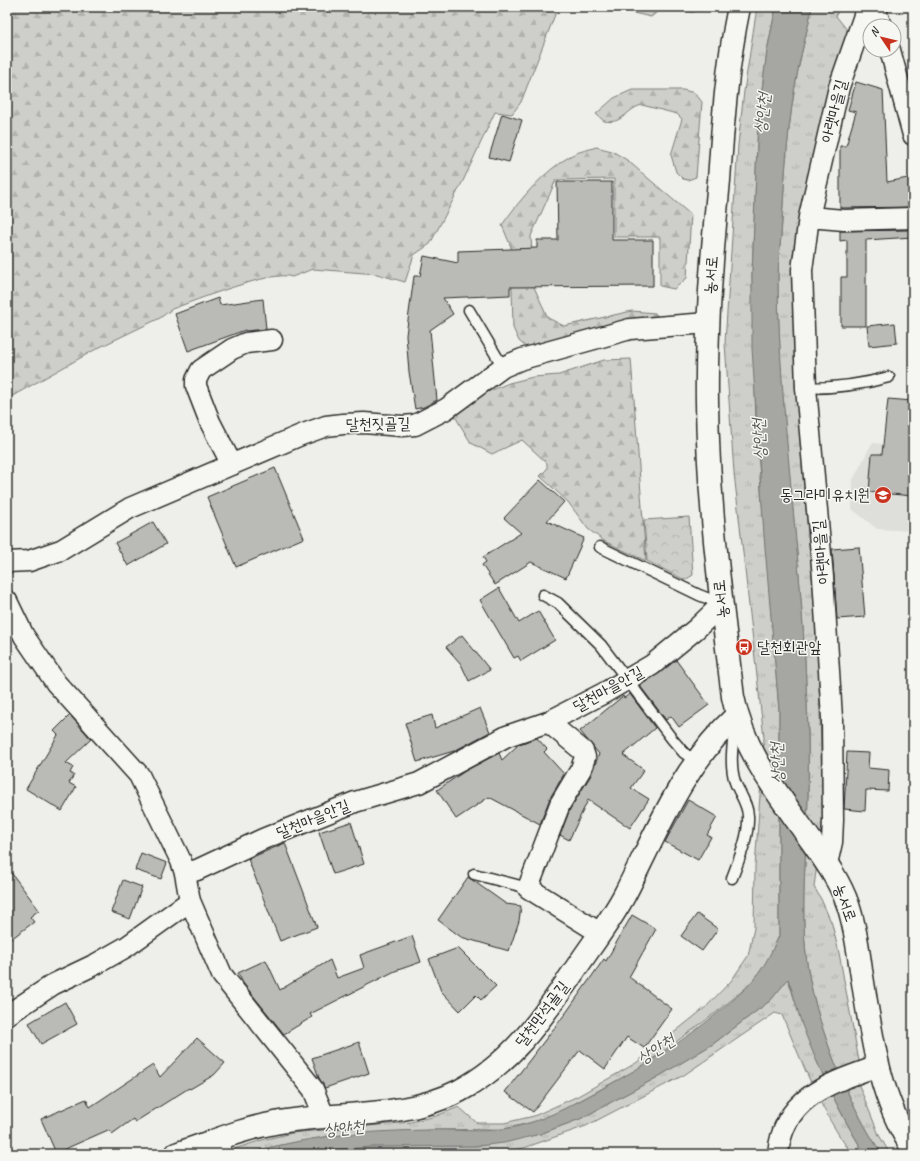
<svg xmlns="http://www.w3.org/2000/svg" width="920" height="1161" font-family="Caveat,'Poor Story',sans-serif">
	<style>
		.built { fill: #dededb }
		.grass { fill: url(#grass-tufts); stroke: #7c7c7a }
		.forest { fill: url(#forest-firs); stroke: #7c7c7a }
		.park { fill: url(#park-crowns); stroke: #7c7c7a }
		.water { fill: #a6a6a3; stroke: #757573 }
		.building { fill: #babab7; stroke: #2b2b2b }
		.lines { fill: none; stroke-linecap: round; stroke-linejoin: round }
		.lane-casing { stroke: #2b2b2b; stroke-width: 13 }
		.street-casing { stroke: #2b2b2b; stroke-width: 23 }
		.secondary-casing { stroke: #2b2b2b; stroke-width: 25 }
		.lane { stroke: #f6f6f2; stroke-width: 10 }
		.street { stroke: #f6f6f2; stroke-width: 20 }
		.secondary { stroke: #f6f6f2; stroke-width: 22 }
		.labels { text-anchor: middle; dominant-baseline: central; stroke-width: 3; stroke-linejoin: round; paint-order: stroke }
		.street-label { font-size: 16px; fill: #2b2b2b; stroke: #f6f6f2 }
		.poi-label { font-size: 16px; fill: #2b2b2b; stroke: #f6f6f2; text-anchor: end }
		.water-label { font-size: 17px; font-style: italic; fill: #565655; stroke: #f6f6f2 }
	</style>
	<defs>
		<pattern id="grass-tufts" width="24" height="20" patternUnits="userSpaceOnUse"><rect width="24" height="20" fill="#cececa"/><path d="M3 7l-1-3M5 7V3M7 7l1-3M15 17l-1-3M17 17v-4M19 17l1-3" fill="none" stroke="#b1b1ae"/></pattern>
		<pattern id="forest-firs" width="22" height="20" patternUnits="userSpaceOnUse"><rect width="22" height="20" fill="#cececa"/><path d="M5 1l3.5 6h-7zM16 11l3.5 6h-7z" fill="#b1b1ae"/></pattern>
		<pattern id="park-crowns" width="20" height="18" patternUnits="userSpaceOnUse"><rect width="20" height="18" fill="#cececa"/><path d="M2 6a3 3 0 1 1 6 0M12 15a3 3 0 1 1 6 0" fill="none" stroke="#b1b1ae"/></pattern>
	</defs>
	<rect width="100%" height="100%" fill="#eeeeea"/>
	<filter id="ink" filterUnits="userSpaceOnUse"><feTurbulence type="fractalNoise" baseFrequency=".025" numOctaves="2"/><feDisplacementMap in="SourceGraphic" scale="8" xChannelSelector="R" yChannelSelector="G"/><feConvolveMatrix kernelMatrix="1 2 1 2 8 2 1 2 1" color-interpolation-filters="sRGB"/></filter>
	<g filter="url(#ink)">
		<!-- built -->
		<path class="built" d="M872,443L913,447V531L877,529L852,509L853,480Z"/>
		<!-- grass -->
		<path class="grass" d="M757,7H776L767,51L758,120L752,274L756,429L779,710V936L765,966L747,987L713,1015L640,1068L557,1113L537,1121L504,1129L432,1130L330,1136L266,1148L249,1154H218L262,1140L292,1133L411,1122L436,1116L459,1107L477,1123H504L534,1116L578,1096L636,1063L706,1007L731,981L748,956L754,928L755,867L764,738L734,473L725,343L738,145L744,91Z
			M812,7H839L836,16L848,31L838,59L795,286L800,440L818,644L823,818L814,887L821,899L832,924L839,953L859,1061L857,1065L852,1068L879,1135L890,1154H882C848,1104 818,1029 808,970C799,913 807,852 808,794C809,757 808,720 806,683C801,548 778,415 778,280C778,260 781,241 782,221C785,171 788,120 798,70C802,49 808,28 812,7Z
			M788,979C806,1039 831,1101 865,1154H852C821,1113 802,1062 782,1015L775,1013L684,1075L586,1126L524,1148L489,1154H309L330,1150L371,1147L477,1146L540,1134L580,1119L656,1078L713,1044L771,1000Z"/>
		<!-- forest -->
		<path class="forest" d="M7,7H558L521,102L512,114L495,112L463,181L430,244L414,255L405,282L377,274L313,269L292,277C274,269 194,301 172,309L160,318L98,348L7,399Z
			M607,7H702L693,12L662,8L651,17Z
			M632,90H683L695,93L702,102L696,177L688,180L683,179L676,172L671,155L682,119L677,114L642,105C626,109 623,125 604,121L596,114L614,98Z
			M596,147L612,151L627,160L691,215L687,278L674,289L660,286V237H614V179L556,180L531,236L534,287L548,318L564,326L632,311L655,313L660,319L527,348L519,341L513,328L511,247L502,225C521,198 544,171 572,155C579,151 589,150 596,147Z
			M631,359L646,561L604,541L588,529L568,502L540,476L547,469V463L522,440L492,454L471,443L453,413L480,395L509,383L533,377L559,375L604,360Z"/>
		<!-- park -->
		<path class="park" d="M689,517L693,575L685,580L647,561L644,520Z"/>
		<!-- water -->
		<path class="water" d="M776,7H812C808,28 802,49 798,70C788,120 785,171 782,221C781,241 778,260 778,280C779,415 801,548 806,683C808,720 809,757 808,794C807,852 799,913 808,970C818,1029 848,1104 882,1154H865C840,1114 819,1070 802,1025C797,1010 794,994 788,979L771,1000L713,1044L656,1078L580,1119L540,1134L504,1143L477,1146L371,1147L330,1150L309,1154H249C307,1135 370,1131 431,1130C455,1129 480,1133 504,1129C538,1124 568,1107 598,1091C650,1063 705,1028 747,987C762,972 770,955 779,936V710L764,536L752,348V274L758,120L767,51Z"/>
		<!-- building -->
		<path class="building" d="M856,82L883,90L887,182L913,177V207L840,208V146H846L856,112L848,110Z
			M502,114L522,120L509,162L489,157Z
			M557,182H612V240H653V286L510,287V295L443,298L453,314L430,330L437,400L424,407L415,409L409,372L406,335L414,276H420L424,256L458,263V251L537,248V240H558Z
			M913,230V237L866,240V326H841V277H847V240L840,241V231Z
			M218,298L220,305L263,299L266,329L246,331L245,330L188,351L175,314Z
			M895,323L897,343L869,346L867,326Z
			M888,399L913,401V496L869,492L872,454H882Z
			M275,468L304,538L236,567L207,497Z
			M540,480L564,502L547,521L584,538L566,578L531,562L495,585L482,565L486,562L483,557L521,533L504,518Z
			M153,522L166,544L128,566L115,543Z
			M859,547L865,617L837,619L832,549Z
			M499,588L519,623L538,611L555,640L521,661L518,656L514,658L480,600Z
			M462,635L490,670L469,681L461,664L446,647Z
			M676,660L709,705L679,727L671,716L666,720L640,686Z
			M630,694L655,728L623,755L644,770L631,788L649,799L630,828L588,800L569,840L560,835L570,809L591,775L599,754L580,731L623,696L624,698Z
			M480,708L490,732L454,751L417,762L405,723L432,715L435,728Z
			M70,715L91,739L66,763L73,767L70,773L74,775L69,783L76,787L62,811L26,789L58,735L54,731Z
			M537,738L547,749L544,752L564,774L550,798L540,824L489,797L456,819L437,790L465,771L499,753L502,760L519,744Z
			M847,752L869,753L868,768L889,770L888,791L866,790L865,811L844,809Z
			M688,800L717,817L707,835L711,837L698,860L665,842Z
			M351,822L364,864L333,874L319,832Z
			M285,843L317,927L280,941L248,859Z
			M141,853L167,863L161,879L135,870Z
			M7,867L39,910L30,917L34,922L7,942Z
			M468,877L506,904L521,906L519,921L509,951L461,937L438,920Z
			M123,880L142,887L130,919L111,912Z
			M697,914L718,929L702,951L681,936Z
			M632,915L656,929L629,977L672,1009L644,1048L627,1037L605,1069L580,1050L533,1112L505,1092L568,1010L604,959L606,961Z
			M412,936L421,962L395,971L310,1014L312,1017L284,1034L243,983L238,973L266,960L280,990L330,960L337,978L364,968L360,955Z
			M458,948L496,986L481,1000L476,995L460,1011L441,991L429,959Z
			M65,1002L77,1024L41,1044L29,1023Z
			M197,1038L225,1063L214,1075L190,1089L189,1088L135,1122L133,1119L112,1134L108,1130L56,1153L41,1119L86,1099L90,1107L153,1065L160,1077Z
			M359,1042L369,1073L325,1088L319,1078L312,1058Z"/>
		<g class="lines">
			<!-- lane casing -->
			<g class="lane-casing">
				<path id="lane" d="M469,310L503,367
					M806,388C835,388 861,385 889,377
					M600,547L699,595L722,604
					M543,595L558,603L601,645L672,739L684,753L697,762
					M474,874L528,888
					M732,878C739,859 749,837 748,816C748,804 739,793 735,782C729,763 733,744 735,724"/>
			</g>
			<!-- street casing -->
			<g class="street-casing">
				<path id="street" d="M875,7L881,26
					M890,50L913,135
					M809,217L844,220L913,218
					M232,465L210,422L196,386V380L201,370L232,349L246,343L272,340
					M7,562L29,561L61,550L130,508L301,435L326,426L343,424L364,423L402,426L415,425L446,409L503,367L522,359L630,329L708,323
					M7,601L24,636L56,683L139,775L181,861L185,873L190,901L222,975L313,1089L324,1116
					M548,722L583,751L585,757L581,769L560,804L528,888L600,933
					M827,864L832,842L833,820L832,718L823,577L806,388L802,270L809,217L839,87L867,7
					M185,873L197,870L263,839L355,802L419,783L507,736L548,722L604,693L652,665L696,629L722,604
					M7,1015L54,984L96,964L126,947L190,901
					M217,1140L222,1154
					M778,1154C783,1096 831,1083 878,1066"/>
			</g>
			<!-- secondary casing -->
			<g class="secondary-casing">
				<path id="secondary" d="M739,7C727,64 723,122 719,180C712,254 706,328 707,402C708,501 721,600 733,697C744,754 780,796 812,842C826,862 840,882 848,905C855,926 858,948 861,970C871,1032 878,1096 913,1149
					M176,1154C209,1143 241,1129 275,1123C336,1111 402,1120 459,1091C516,1061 546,1012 581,961C596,939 613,917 625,894C658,830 682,766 736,716"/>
			</g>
			<!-- lane -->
			<use href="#lane" class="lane"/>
			<!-- street -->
			<use href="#street" class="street"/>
			<!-- secondary -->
			<use href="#secondary" class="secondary"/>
		</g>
	</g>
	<!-- icons -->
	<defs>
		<g id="school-disc" transform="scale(0.9)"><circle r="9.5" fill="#c8321e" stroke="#f6f6f2"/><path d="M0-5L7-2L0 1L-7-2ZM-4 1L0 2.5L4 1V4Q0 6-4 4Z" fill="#fff"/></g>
		<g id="bus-disc" transform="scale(0.9)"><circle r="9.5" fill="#c8321e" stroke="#f6f6f2"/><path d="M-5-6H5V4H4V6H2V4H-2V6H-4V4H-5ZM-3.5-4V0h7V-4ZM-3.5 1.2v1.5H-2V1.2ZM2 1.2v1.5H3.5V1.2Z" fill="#fff"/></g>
	</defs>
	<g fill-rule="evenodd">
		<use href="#school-disc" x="883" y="495"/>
		<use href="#bus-disc" x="744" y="647"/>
	</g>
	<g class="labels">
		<!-- street labels -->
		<g class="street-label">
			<text transform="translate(834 111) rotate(-76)">아랫마을길</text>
			<text transform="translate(711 275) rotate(-86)">농서로</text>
			<text transform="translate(378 424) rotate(-1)">달천짓골길</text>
			<text transform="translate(821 552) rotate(-95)">아랫마을길</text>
			<text transform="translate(721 599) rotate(-96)">농서로</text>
			<text transform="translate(608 689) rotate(-29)">달천마을안길</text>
			<text transform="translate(313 819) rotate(-22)">달천마을안길</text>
			<text transform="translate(845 903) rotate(70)">농서로</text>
			<text transform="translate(542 1014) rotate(-53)">달천만석골길</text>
		</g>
		<!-- poi labels -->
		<g class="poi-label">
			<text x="870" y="495">동그라미유치원</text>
			<text x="757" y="647" text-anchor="start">달천회관앞</text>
		</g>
		<!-- water labels -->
		<g class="water-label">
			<text transform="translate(762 113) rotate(-83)">상안천</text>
			<text transform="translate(759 439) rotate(-93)">상안천</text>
			<text transform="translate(777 763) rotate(-92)">상안천</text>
			<text transform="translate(656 1049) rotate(-33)">상안천</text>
			<text transform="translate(344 1128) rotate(-6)">상안천</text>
		</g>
	</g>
	<!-- margin -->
	<rect width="920" height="1161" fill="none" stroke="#f6f6f2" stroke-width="24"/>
	<rect x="12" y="12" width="896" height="1137" fill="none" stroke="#2b2b2b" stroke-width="1.5" filter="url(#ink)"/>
	<!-- north arrow -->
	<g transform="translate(882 38) rotate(305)"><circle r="19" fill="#f6f6f2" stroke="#a5a5a2"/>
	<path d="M0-3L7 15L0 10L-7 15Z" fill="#c8321e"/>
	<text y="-6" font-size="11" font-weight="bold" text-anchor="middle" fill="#2b2b2b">N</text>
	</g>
</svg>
